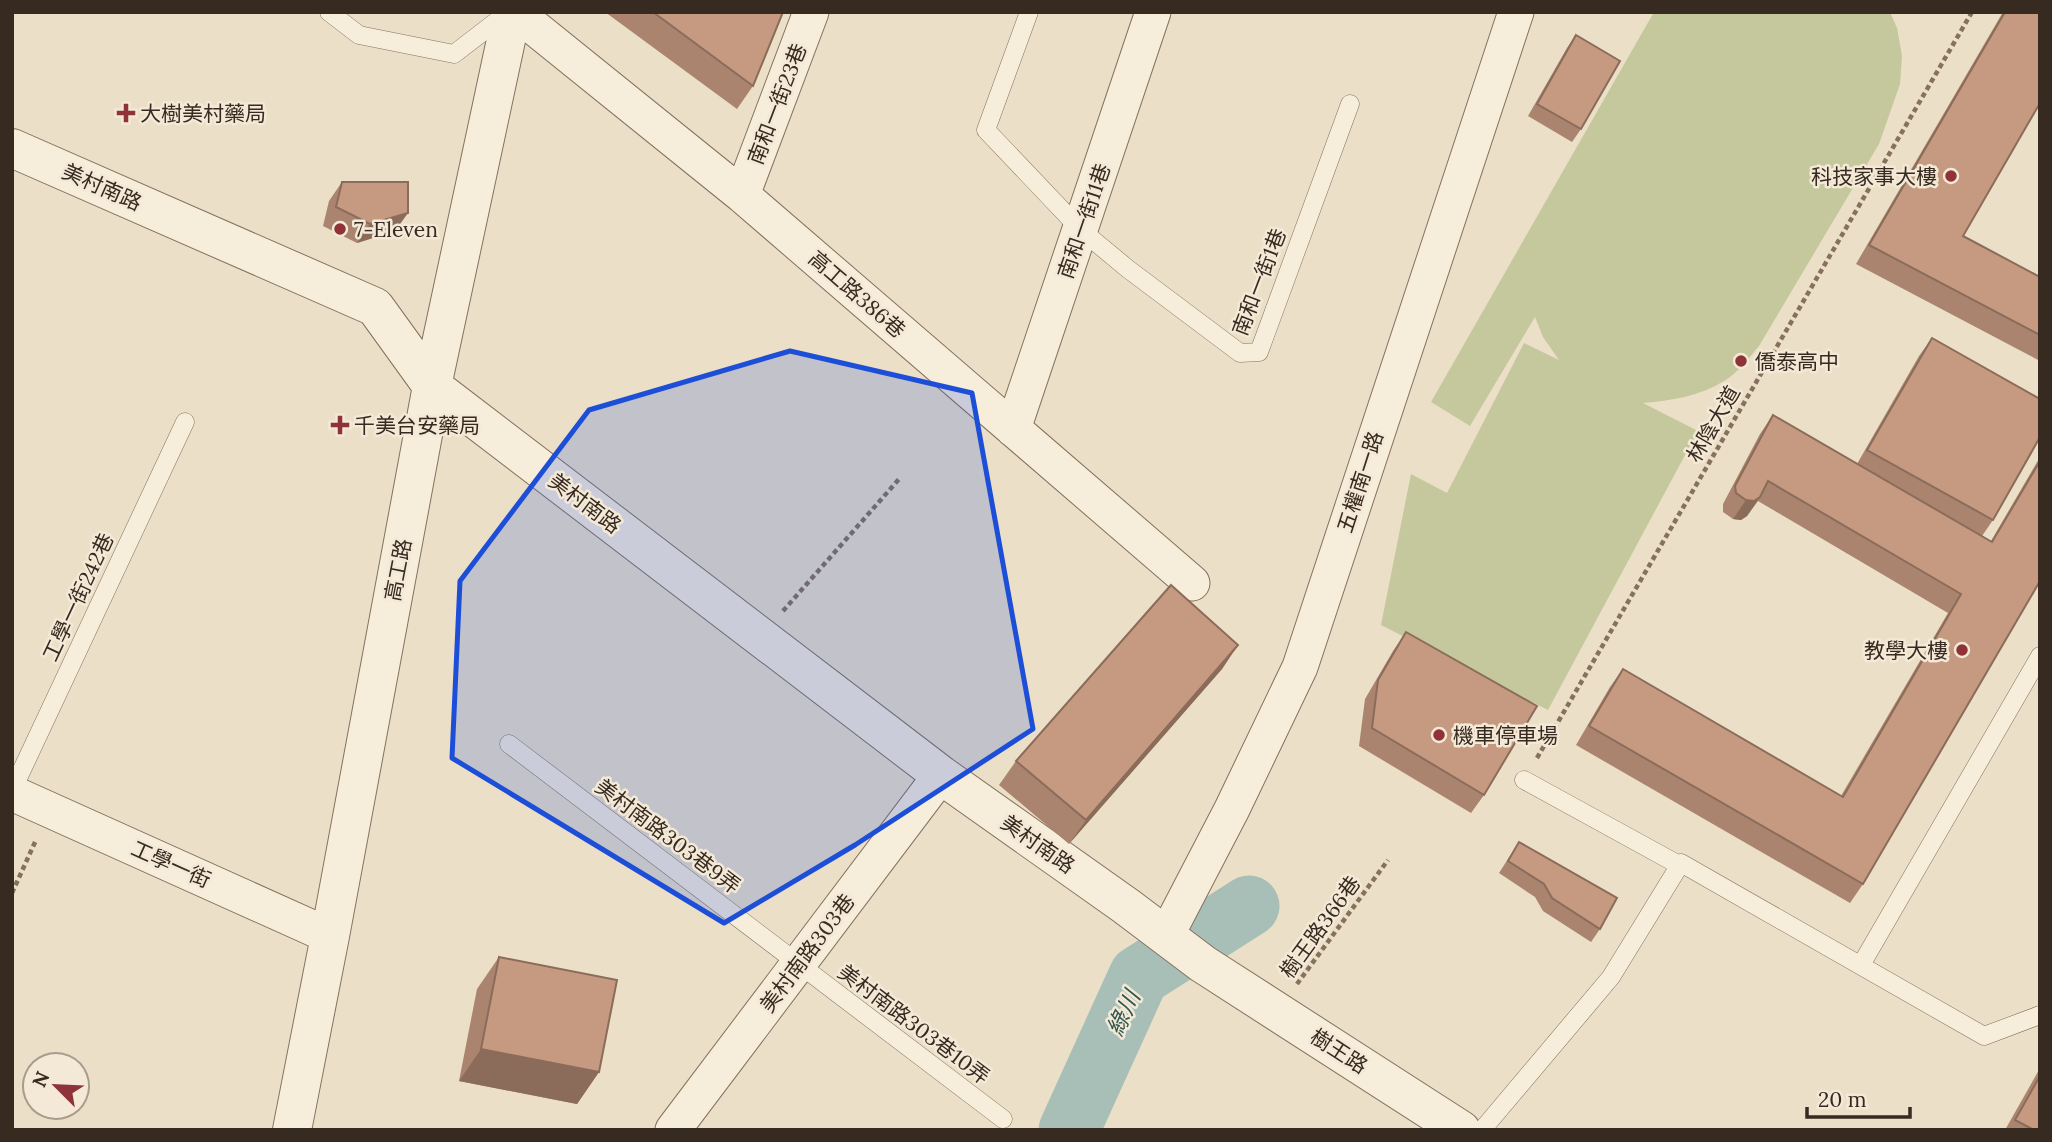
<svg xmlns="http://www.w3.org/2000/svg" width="2052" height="1142" font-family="Lora,'Noto Sans TC',serif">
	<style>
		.green { fill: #c5c89c }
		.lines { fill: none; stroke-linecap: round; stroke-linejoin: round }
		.river { stroke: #a8bfb7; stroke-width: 61 }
		.service-casing { stroke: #85715e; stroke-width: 19 }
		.minor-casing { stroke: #85715e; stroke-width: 37 }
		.tertiary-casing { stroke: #85715e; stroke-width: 40 }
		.path { stroke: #85715e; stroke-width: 4.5; stroke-dasharray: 5 3.5; stroke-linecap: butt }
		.service { stroke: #f6edda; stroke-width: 18 }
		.minor { stroke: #f6edda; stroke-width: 35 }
		.tertiary { stroke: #f6edda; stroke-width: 38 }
		.wall { fill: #aa846e }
		.shaded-wall { fill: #8b6c5a }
		.building { fill: #c69a80; stroke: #8b6c5a; stroke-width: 2 }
		.marked { fill: #1d4ed8; fill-opacity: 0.2; stroke: #1d4ed8; stroke-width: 5; stroke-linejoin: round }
		.poi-dot { fill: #8f3338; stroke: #f3e9d6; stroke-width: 2.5 }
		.labels { text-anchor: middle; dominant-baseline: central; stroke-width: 5; stroke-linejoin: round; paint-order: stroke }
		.street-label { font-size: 21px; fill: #372a20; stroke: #f3e9d6 }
		.poi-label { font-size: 21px; fill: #372a20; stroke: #f3e9d6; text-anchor: start }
		.water-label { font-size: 23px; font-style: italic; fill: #315551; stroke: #f3e9d6 }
	</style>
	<rect width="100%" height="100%" fill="#ebdfc7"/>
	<!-- green -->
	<path class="green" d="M1654,12H1890L1897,28L1902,56L1900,84L1879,144L1759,346C1749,358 1738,373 1724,381C1700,396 1670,401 1643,403L1698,431L1548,710L1381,625L1411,474L1447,493L1524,343L1559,360L1543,337L1535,317L1470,426L1431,402Z"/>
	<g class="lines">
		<!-- river -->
		<path class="river" d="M1069,1130L1139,976L1249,906"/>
		<!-- service casing -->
		<g class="service-casing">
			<path id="service" d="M329,12L359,35L454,54L506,14
				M1029,12L986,130L1081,230L1128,269L1240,353L1259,352L1350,104
				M509,744L1003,1119
				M1524,780L1679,865
				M12,791L185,422
				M1861,965L2040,656
				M1482,1130L1611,977L1681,863L1984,1036L2040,1015"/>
		</g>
		<!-- minor casing -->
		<g class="minor-casing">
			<path id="minor" d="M515,12L742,195L1192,583
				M742,195L811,12
				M1013,429L1153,12
				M12,793L330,936
				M1166,936L1232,809L1300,667L1516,12
				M673,1130L941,775"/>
		</g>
		<!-- tertiary casing -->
		<g class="tertiary-casing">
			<path id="tertiary" d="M12,148L375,307L432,386L941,775L1126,906L1203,964L1461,1130
				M292,1130L330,936L432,386L512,12"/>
		</g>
		<!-- path -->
		<path class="path" d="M783,611L900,478
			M1537,758L1972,12
			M12,893L36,840
			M1297,984L1388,860"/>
		<!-- service -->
		<use href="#service" class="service"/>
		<!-- minor -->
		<use href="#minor" class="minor"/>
		<!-- tertiary -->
		<use href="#tertiary" class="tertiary"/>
	</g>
	<!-- wall -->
	<path class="wall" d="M605,12H783L753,86L737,109Z
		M2003,12H2040L1963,236L2040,277V361L1856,264Z
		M1576,35L1581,129L1572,142L1528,116L1567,48Z
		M342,182L395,231L357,243L323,226L329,201Z
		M1932,338L1993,520L1982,536L1991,541L2040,457V581L1863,884L1850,903L1576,745L1610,687L1623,669L1841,796L1948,613L1758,501L1747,516L1741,520L1733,519L1723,512V504L1760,434L1773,415L1857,464L1919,356Z
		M1406,632L1484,795L1471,813L1359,746L1365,699L1393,651Z
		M1238,645L1222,669L1069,844L999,785L1016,761Z
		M1519,842L1600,929L1591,942L1543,911L1535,897L1499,873Z
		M499,957L599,1072L577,1104L459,1081L477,989Z
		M2040,1068V1130H2005Z"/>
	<!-- shaded-wall -->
	<path class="shaded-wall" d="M408,213L395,231L357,243L370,224Z
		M1760,497L1747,516L1741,520L1733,519L1746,500Z
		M1238,645L1222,669L1069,844L1086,820Z
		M481,1049L599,1072L577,1104L459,1081Z"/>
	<!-- building -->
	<path class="building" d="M653,12H783L753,86Z
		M2005,12H2040V103L1963,236L2040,277V335L1869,245Z
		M1576,35L1620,61L1581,129L1537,104Z
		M342,182H408V213L370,224L336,207Z
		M1932,338L2040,399V437L1993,520L1867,450Z
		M1773,415L1992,542L2040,461V581L1863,884L1589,726L1623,669L1843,797L1961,594L1768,481L1760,497L1754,501L1746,500L1736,493L1735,486Z
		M1171,585L1238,645L1086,820L1016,761Z
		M1406,632L1537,706L1484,795L1372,728L1378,680Z
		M1519,842L1617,898L1600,929L1552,898L1544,884L1508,861Z
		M499,957L617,980L599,1072L481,1049Z
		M2040,1076V1130H2034L2015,1120Z"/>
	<!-- marked area -->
	<path class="marked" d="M790,351L972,393L1033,729L855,845L724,923L452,758L460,581L589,410Z"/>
	<!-- markers -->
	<g class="poi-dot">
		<path d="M122.5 102.5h7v7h7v7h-7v7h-7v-7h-7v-7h7z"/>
		<circle cx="1951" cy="176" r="7"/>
		<circle cx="340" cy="229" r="7"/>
		<circle cx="1741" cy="361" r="7"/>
		<path d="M336.5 414.5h7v7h7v7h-7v7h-7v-7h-7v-7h7z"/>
		<circle cx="1962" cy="650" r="7"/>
		<circle cx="1439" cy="735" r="7"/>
	</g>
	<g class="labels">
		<!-- street labels -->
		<g class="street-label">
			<text transform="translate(777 104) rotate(-69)">南和一街23巷</text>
			<text transform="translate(102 187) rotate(24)">美村南路</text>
			<text transform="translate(1084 221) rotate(-71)">南和一街11巷</text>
			<text transform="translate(1259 282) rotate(-69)">南和一街1巷</text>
			<text transform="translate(857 294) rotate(41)">高工路386巷</text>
			<text transform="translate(1713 424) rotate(-60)">林陰大道</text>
			<text transform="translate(1360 482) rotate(-72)">五權南一路</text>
			<text transform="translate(585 503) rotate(37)">美村南路</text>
			<text transform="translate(398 570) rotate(-79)">高工路</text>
			<text transform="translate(78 597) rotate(-65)">工學一街242巷</text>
			<text transform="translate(668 836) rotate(37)">美村南路303巷9弄</text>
			<text transform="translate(1038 844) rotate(35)">美村南路</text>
			<text transform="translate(171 864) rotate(24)">工學一街</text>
			<text transform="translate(1320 927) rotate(-54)">樹王路366巷</text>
			<text transform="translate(807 953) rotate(-53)">美村南路303巷</text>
			<text transform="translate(914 1024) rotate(37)">美村南路303巷10弄</text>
			<text transform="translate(1339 1051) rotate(33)">樹王路</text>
		</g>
		<!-- poi labels -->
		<g class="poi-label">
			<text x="140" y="113">大樹美村藥局</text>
			<text x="1937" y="176" text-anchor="end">科技家事大樓</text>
			<text x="354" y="229">7-Eleven</text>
			<text x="1755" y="361">僑泰高中</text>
			<text x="354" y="425">千美台安藥局</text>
			<text x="1948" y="650" text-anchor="end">教學大樓</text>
			<text x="1453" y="735">機車停車場</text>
		</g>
		<!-- water labels -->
		<g class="water-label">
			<text transform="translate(1123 1013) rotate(-65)">綠川</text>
		</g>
	</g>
	<!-- border -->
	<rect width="2052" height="1142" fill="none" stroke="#372a20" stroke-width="28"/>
	<!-- north arrow -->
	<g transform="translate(56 1086) rotate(294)"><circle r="33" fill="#f3e9d6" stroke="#a89d8d" stroke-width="2"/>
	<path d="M0-5L12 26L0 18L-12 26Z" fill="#8f3338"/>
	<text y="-10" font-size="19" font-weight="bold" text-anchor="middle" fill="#372a20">N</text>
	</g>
	<!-- scale -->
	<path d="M1807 1107v10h103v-10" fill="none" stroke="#372a20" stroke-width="3.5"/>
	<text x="1818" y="1107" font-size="21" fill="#372a20" stroke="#f3e9d6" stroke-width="5" paint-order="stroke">20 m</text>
</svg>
